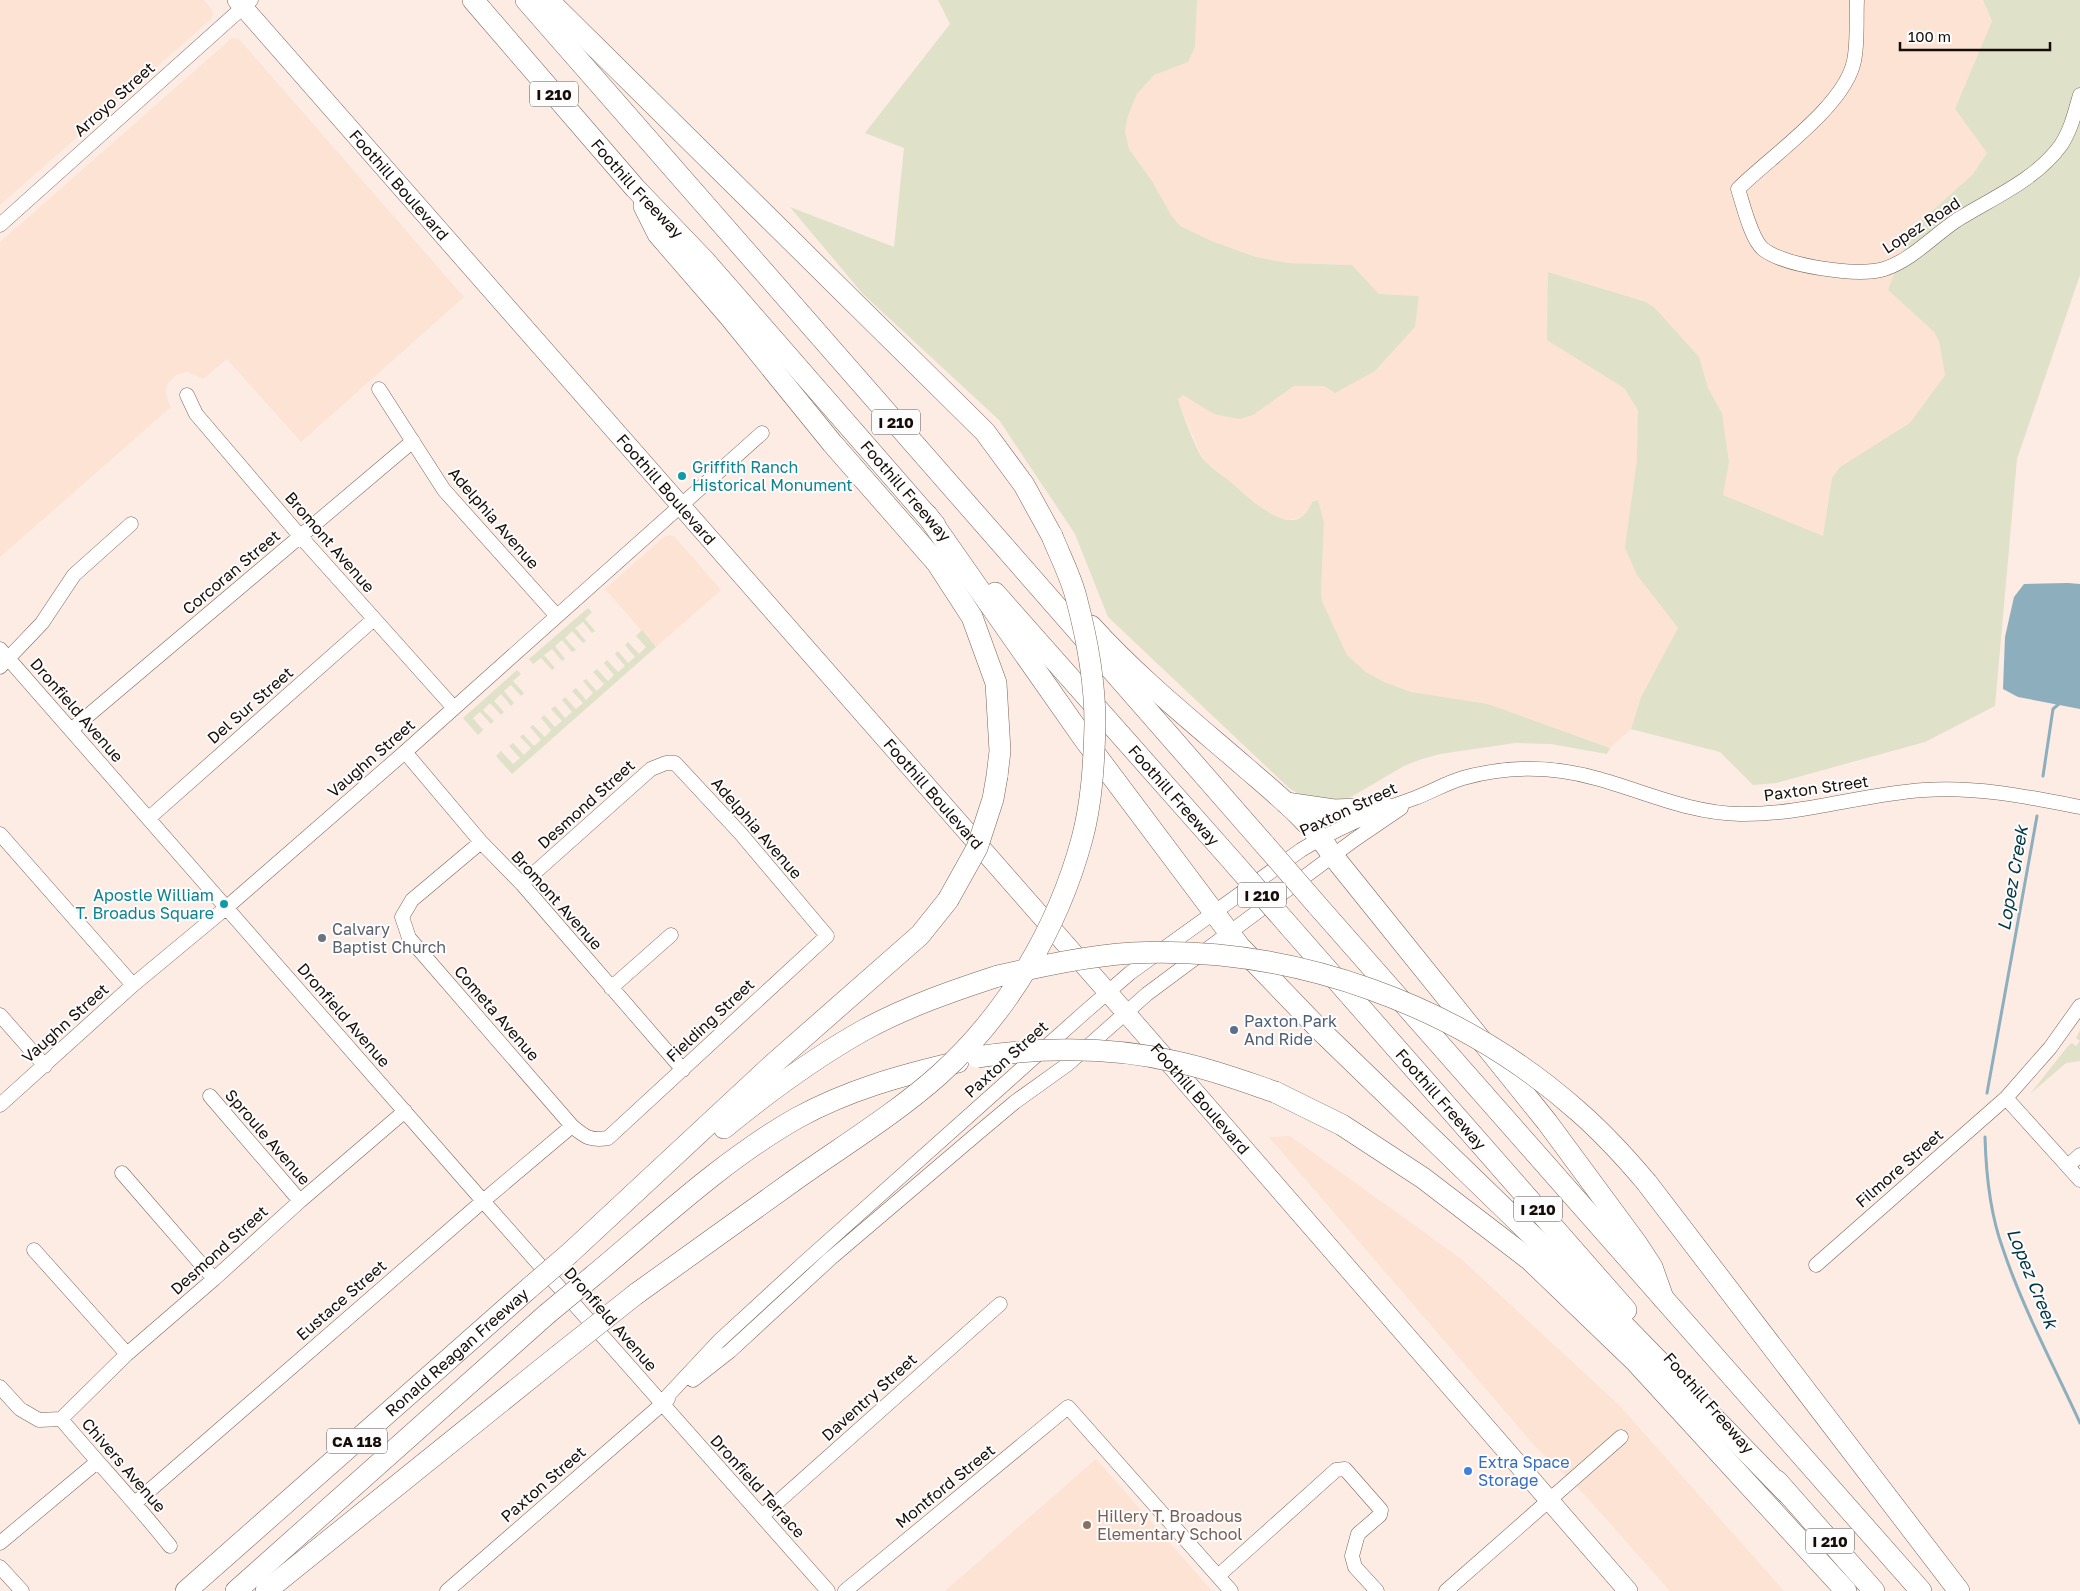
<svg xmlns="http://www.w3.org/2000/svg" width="2080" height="1591" font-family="'Golos Text',sans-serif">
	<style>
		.built { fill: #fde3d4 }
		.green { fill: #dfe1c9 }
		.water { fill: #8caebd }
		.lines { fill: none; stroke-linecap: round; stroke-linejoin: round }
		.stream { stroke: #8caebd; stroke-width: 3 }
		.minor-casing { stroke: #7b6559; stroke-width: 15 }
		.major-casing { stroke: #7b6559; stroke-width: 20 }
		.highway-casing { stroke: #7b6559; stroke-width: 22 }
		.minor { stroke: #fff; stroke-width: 14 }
		.major { stroke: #fff; stroke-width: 19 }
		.highway { stroke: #fff; stroke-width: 21 }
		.highway-bridge-casing { stroke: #7b6559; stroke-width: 22; stroke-linecap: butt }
		.highway-bridge { stroke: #fff; stroke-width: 21 }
		.culture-dot { fill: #0f9aa8; stroke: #fdfdfd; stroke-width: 2 }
		.worship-dot { fill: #6b7280; stroke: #fdfdfd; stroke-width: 2 }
		.service-dot { fill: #5c6f8a; stroke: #fdfdfd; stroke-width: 2 }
		.shop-dot { fill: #3f7fe0; stroke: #fdfdfd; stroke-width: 2 }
		.education-dot { fill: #8d6e63; stroke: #fdfdfd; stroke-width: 2 }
		.labels { text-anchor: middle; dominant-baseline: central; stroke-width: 4; stroke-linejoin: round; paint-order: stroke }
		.shield { fill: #fdfdfd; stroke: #5b5552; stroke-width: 1 }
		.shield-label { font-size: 15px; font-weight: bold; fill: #160d09 }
		.street-label { font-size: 16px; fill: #160d09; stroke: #fdfdfd }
		.culture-label { font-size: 16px; fill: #0d838f; stroke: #fdfdfd; text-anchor: start }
		.worship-label { font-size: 16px; fill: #5b616d; stroke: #fdfdfd; text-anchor: start }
		.service-label { font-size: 16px; fill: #4e5e75; stroke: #fdfdfd; text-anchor: start }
		.shop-label { font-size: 16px; fill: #366cbe; stroke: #fdfdfd; text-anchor: start }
		.education-label { font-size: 16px; fill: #785e54; stroke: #fdfdfd; text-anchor: start }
		.water-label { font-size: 18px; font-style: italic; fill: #013647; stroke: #fdfdfd }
	</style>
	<rect width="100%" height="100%" fill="#fcece4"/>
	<!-- built -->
	<path class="built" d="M0,0H204L211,8L213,15L210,20L0,205Z
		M1197,0H1983L1992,21L1955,109L1987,153L1973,174L1911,230L1888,290L1934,332L1939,341L1945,375L1910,424L1840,467L1832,478L1823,536L1722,495L1729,462L1722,413L1708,388L1699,357L1655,308L1646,302L1549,272L1548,340L1624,388L1638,410L1637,575L1678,628L1641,697L1631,729L1610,748L1488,704L1411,692L1384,682L1366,672L1347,655L1322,601L1321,591L1324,523L1312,502L1308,512L1301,517L1289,520L1273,517L1203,459L1177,399L1183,395L1214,413L1253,415L1294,386H1324L1375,371L1415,327L1419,296L1379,294L1352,265L1288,263L1256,257L1214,242L1179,226L1170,215L1152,181L1129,149L1125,131L1128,116L1137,94L1154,75L1188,61L1195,47Z
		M232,38L239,39L464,297L301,442L227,359L203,379L188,372L176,375L168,383L166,391L168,401L171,407L0,557V242Z
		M670,535L675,537L721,590L656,647L605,589L664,537Z
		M1290,1136L1460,1258L1619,1405L1784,1591H1670L1582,1492L1534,1445L1269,1137Z
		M1096,1459L1212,1591H945Z"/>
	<!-- green -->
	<path class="green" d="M938,0H1197L1195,47L1188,62L1154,75L1137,94L1128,116L1125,131L1129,149L1152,181L1171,215L1180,226L1214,242L1256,257L1288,263L1352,265L1379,294L1419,296L1415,327L1375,371L1335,393L1324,386H1294L1253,415L1239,419L1214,414L1183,395L1178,399C1181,411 1197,451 1203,459C1211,468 1224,476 1233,484C1252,500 1296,545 1312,502L1318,500L1324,523L1321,591L1322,601L1347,655L1366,672L1384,682L1411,692L1488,704L1610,748L1607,754L1551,744L1515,743L1440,754L1419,760L1404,766L1351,797L1333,802L1307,799L1289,788L1108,617L1075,534L999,420L863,294L790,207L894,247L904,148L865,133L950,24Z
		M1983,0H2080V275L2017,459L1995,706L1925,742L1776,783L1753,785L1720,752L1631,729L1641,697L1678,628L1637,575L1625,548L1637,460L1638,410L1624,388L1547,340L1548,272L1646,302L1655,308L1699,357L1708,388L1722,413L1729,462L1723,495L1823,536L1832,478L1840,467L1910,423L1945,375L1939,341L1934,332L1888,290L1911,230L1973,174L1987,153L1955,109L1992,21Z
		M588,608L592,612L585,619L595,631L592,633L583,622L575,628L586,641L583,643L572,631L565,638L576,650L572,652L562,640L555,646L565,659L562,661L552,649L544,655L555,668L552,670L541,658L533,664L529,659Z
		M642,630L656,647L512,774L496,756L501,751L513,764L520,758L509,746L513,743L524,755L531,748L520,737L523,734L534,746L541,740L530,727L533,725L545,737L551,730L541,718L544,715L555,727L562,721L551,709L555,706L565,718L572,712L562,700L565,697L576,709L583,703L572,691L576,688L586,700L593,693L583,681L586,679L597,691L604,684L593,672L597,669L608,681L614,675L604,663L607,660L618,672L625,666L615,654L618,651L628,663L635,657L625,645L628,642L639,654L646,647L636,636Z
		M517,670L521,674L513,681L524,693L521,696L511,685L504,691L514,703L511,706L501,694L494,701L504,712L501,715L490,703L483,710L494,721L491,724L480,712L473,718L483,730L478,735L463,718Z
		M2080,1030V1061L2066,1063L2030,1094L2069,1045L2072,1043L2076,1046L2080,1041L2076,1038Z"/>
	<!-- water -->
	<path class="water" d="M2068,583L2080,584V709L2018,697L2003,689L2005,637L2014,597L2024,584Z"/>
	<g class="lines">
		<!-- stream -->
		<path class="stream" d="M2043,776L2053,709L2060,703
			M1987,1093L2037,816
			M1985,1137C1986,1174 1990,1214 2003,1249C2023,1309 2054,1366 2080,1423"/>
		<!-- minor casing -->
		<g class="minor-casing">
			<path id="minor" d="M1857,0C1856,20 1858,42 1854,61C1845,106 1771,156 1738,189C1743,204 1751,239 1763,249C1784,266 1858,277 1884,269C1912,260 1933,236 1957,220C1992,198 2036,180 2061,145C2071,130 2075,112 2080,95
				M0,225L251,0
				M379,389L444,490L556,615
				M187,395L196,414L300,536L454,708
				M0,649L483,1201L828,1591
				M0,667L42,623L74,575L131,524
				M71,730L413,441
				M405,752L481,842L522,884L683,1070
				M149,818L374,619
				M0,834L133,985
				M481,842L412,900L402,917L409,938L572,1126C585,1137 590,1141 608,1138L827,936L741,834L675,763H666L651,769L522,884
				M611,988L671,935
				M0,1015L45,1066
				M210,1096L300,1201
				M2006,1098L2080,1180
				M0,1105L133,985L227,907L405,752L762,433
				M2068,1166L2080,1155
				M122,1173L214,1279
				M34,1250L127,1354
				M1816,1265L2006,1098L2050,1048L2080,1006
				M693,1380L730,1351L831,1258L978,1133L1015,1102L1068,1064L1147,994L1354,840L1401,808
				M0,1387L20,1409L39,1420L61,1419C97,1462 135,1502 170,1546
				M661,1403L719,1341L805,1262L1085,1012L1130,973L1301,850C1337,828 1375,812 1415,798C1431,792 1446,783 1463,778C1506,766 1552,766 1595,778C1644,791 1688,813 1740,814C1803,815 1862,794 1924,790C1976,786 2029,797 2080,807
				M61,1419L127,1354L214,1279L300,1201L405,1111
				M135,1503L483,1201L572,1126
				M762,1516L1000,1304
				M0,1543L97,1462
				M0,1567L22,1591
				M1218,1576L1336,1470L1345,1469L1381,1510L1380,1515L1358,1534L1352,1556L1355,1567L1377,1591
				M447,1591L668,1399
				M845,1591L1068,1407L1231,1591
				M1446,1591L1621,1437"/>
		</g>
		<!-- major casing -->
		<g class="major-casing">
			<g id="major">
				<path id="s1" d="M237,0L1126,1013L1628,1591"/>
			</g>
		</g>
		<!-- highway casing -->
		<g class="highway-casing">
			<g id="highway">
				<path id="s2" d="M473,0L635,188L704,260L935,525"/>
				<path d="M526,0L1265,845"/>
				<path d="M548,0L985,432L1024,485L1052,536"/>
				<path d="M644,206L658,234L729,316L832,443L937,563L972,617L996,683L1000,751L997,776"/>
				<path d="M927,515L1084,739L1240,947L1319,1029L1608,1309L1786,1492"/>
				<path id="s3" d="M995,593L1234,863"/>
				<path d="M1091,626C1138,678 1193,722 1245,767C1276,794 1311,822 1333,856L1547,1122L1637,1244L1652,1267L1663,1298"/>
				<path d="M1286,803L1334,810L1386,808"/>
				<path d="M1317,905L1921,1591"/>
				<path id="s4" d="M1290,927L1626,1310"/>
				<path d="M1275,1092L1342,1125L1423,1178L1530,1260L1635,1361L1846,1591"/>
				<path d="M724,1128C768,1092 814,1058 864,1030C906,1007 952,991 998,976"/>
				<path d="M1647,1183L1959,1591"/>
				<path d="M570,1253L771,1066L920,935L948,900"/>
				<path d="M593,1276C658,1222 723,1160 797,1118C848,1090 902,1075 958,1062"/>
				<path d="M636,1294L792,1182"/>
				<path d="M1777,1481L1874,1591"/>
				<path id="s5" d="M186,1591L527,1290"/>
				<path d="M236,1591L547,1314"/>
				<path d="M266,1591L559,1355"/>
			</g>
		</g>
		<!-- minor -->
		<use href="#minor" class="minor"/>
		<!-- major -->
		<use href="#major" class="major"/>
		<!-- highway -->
		<use href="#highway" class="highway"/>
		<!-- highway-bridge casing -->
		<g class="highway-bridge-casing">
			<path id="highway-bridge" d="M1265,845L1317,905
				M1234,863L1290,927
				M948,900L977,848L993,799L997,776
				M998,976C1041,966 1087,956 1132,953C1293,945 1459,1005 1579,1112C1604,1134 1626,1158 1647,1183
				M977,1057C1044,1047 1110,1046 1177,1062C1211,1069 1243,1081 1275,1092
				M792,1182C841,1147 894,1115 939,1075C1008,1013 1058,928 1082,839C1092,802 1094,762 1095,724C1095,682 1087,638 1076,597C1071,577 1060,556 1052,536
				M527,1290L570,1253
				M547,1314L593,1276
				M559,1355L636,1294"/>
		</g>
		<!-- highway-bridge -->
		<use href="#highway-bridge" class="highway-bridge"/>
	</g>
	<!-- markers -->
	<g class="culture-dot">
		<circle cx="682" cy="476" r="5"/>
		<circle cx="224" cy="904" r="5"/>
	</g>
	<circle class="worship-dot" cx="322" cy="938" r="5"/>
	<circle class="service-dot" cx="1234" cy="1030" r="5"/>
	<circle class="shop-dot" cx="1468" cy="1471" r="5"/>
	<circle class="education-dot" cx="1087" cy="1525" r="5"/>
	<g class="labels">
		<!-- shield labels -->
		<g class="shield">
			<rect x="530" y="81.5" width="48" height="25" rx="4"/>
			<rect x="872" y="409.5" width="48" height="25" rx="4"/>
			<rect x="1238" y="882.5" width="48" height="25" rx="4"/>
			<rect x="1514" y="1196.5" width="48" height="25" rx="4"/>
			<rect x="327" y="1428.5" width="60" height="25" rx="4"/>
			<rect x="1806" y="1528.5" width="48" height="25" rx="4"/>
		</g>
		<g class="shield-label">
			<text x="554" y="94">I 210</text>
			<text x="896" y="422">I 210</text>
			<text x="1262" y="895">I 210</text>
			<text x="1538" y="1209">I 210</text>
			<text x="357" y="1441">CA 118</text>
			<text x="1830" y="1541">I 210</text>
		</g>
		<!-- street labels -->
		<g class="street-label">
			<text transform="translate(114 99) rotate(-42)">Arroyo Street</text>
			<text stroke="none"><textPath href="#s1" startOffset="246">Foothill Boulevard</textPath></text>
			<text stroke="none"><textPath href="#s2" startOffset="250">Foothill Freeway</textPath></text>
			<text transform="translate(1921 225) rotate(-33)">Lopez Road</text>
			<text stroke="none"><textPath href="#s1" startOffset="651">Foothill Boulevard</textPath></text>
			<text transform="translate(906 491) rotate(49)">Foothill Freeway</text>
			<text transform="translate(494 518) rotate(49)">Adelphia Avenue</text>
			<text transform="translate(330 542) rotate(49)">Bromont Avenue</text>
			<text transform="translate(231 572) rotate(-40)">Corcoran Street</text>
			<text transform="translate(250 705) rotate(-41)">Del Sur Street</text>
			<text transform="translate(77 710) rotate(49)">Dronfield Avenue</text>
			<text transform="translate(371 758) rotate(-41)">Vaughn Street</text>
			<text transform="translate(1816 788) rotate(-8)">Paxton Street</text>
			<text stroke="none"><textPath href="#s1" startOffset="1056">Foothill Boulevard</textPath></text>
			<text stroke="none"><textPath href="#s3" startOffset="270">Foothill Freeway</textPath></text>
			<text transform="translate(586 804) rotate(-42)">Desmond Street</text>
			<text transform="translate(1348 809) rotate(-25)">Paxton Street</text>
			<text transform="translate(757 828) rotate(49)">Adelphia Avenue</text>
			<text transform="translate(557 900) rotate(48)">Bromont Avenue</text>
			<text transform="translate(497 1013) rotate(49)">Cometa Avenue</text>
			<text transform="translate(344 1015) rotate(49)">Dronfield Avenue</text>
			<text transform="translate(710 1020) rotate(-43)">Fielding Street</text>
			<text transform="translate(65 1023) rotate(-42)">Vaughn Street</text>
			<text transform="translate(1006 1059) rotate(-42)">Paxton Street</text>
			<text stroke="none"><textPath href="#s1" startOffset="1461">Foothill Boulevard</textPath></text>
			<text stroke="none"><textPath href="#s4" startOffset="229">Foothill Freeway</textPath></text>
			<text transform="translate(268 1137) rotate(49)">Sproule Avenue</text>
			<text transform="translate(1899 1168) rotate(-41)">Filmore Street</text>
			<text transform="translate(219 1250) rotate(-42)">Desmond Street</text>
			<text transform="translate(341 1300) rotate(-41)">Eustace Street</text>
			<text transform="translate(611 1319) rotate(49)">Dronfield Avenue</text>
			<text stroke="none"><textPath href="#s5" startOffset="361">Ronald Reagan Freeway</textPath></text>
			<text transform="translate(869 1397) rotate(-42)">Daventry Street</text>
			<text transform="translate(1709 1403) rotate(49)">Foothill Freeway</text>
			<text transform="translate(124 1465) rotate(49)">Chivers Avenue</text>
			<text transform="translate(543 1484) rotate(-41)">Paxton Street</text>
			<text transform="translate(758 1486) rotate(48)">Dronfield Terrace</text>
			<text transform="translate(945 1486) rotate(-39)">Montford Street</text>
		</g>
		<!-- culture labels -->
		<g class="culture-label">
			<text x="692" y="467">Griffith Ranch<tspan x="692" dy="18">Historical Monument</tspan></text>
			<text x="214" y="895" text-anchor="end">Apostle William<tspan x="214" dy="18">T. Broadus Square</tspan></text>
		</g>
		<!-- worship labels -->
		<g class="worship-label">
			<text x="332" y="929">Calvary<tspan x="332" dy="18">Baptist Church</tspan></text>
		</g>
		<!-- service labels -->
		<g class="service-label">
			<text x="1244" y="1021">Paxton Park<tspan x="1244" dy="18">And Ride</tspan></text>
		</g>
		<!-- shop labels -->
		<g class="shop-label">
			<text x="1478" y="1462">Extra Space<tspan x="1478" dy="18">Storage</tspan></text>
		</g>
		<!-- education labels -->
		<g class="education-label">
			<text x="1097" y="1516">Hillery T. Broadous<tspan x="1097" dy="18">Elementary School</tspan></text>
		</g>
		<!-- water labels -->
		<g class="water-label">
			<text transform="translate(2012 878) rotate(-80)">Lopez Creek</text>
			<text transform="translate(2033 1278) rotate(68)">Lopez Creek</text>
		</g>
	</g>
	<!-- scale -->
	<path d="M1900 42v8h150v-8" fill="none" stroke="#160d09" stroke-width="2.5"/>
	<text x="1908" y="42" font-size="15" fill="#160d09" stroke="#fdfdfd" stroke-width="4" paint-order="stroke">100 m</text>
</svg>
